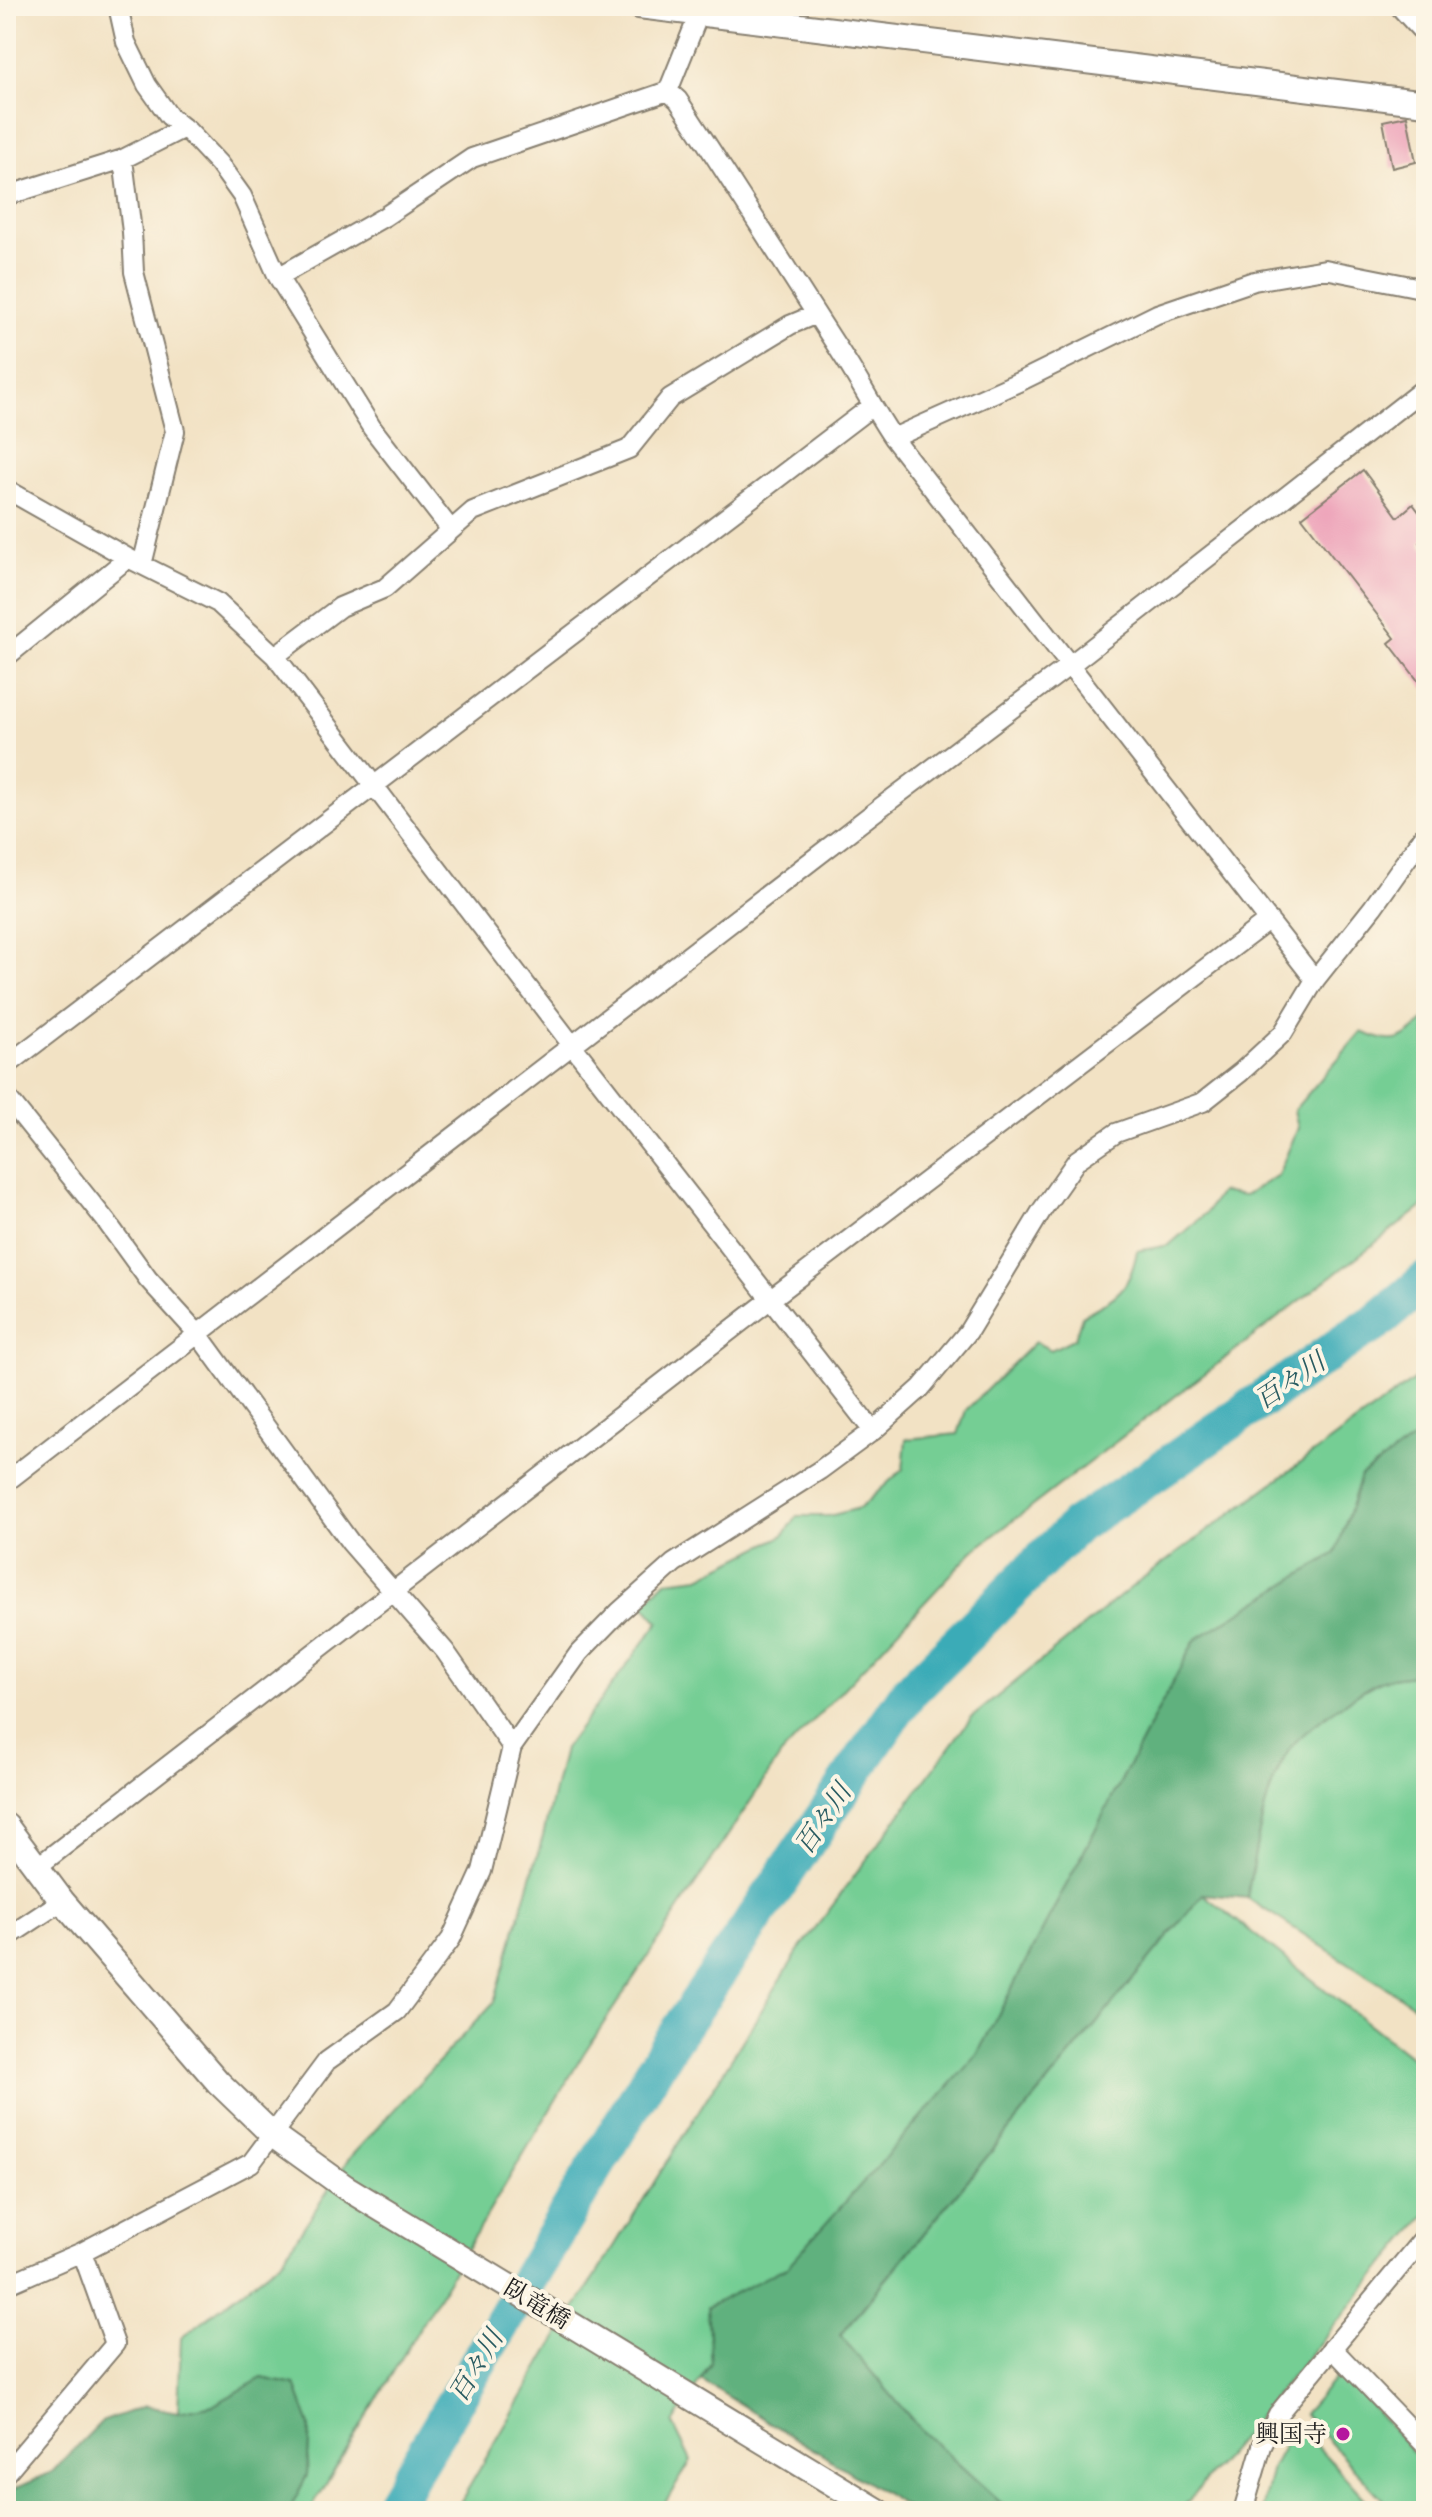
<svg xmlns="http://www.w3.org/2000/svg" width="1432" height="2517" font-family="'IM FELL French Canon','Noto Serif JP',serif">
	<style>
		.green { fill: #75ce94; stroke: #487558; stroke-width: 2 }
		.forest { fill: #60b17e; stroke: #3e664d; stroke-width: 2 }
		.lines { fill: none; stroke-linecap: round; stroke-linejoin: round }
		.river { stroke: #3babb7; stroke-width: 38 }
		.building { fill: #ec9cb6 }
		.street-casing { stroke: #877f70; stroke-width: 22 }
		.secondary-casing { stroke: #877f70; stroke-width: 28 }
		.street { stroke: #fff; stroke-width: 18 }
		.secondary { stroke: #fff; stroke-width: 24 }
		.poi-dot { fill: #b5179e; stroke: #fcf5e5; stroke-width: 3 }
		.labels { text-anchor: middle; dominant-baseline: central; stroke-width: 8; stroke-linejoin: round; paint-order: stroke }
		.street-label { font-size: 24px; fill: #1c1c1c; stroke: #fcf5e5 }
		.poi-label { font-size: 24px; fill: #1c1c1c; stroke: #fcf5e5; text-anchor: end }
		.water-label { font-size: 26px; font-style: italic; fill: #2a5c62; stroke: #fcf5e5 }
	</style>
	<rect width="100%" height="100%" fill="#fcf5e5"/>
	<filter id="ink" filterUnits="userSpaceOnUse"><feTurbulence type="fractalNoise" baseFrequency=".0125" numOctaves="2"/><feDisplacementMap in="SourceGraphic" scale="16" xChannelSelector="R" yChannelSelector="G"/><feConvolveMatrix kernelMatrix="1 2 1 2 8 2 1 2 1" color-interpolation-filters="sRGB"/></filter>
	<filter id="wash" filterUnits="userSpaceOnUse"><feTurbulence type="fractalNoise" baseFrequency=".006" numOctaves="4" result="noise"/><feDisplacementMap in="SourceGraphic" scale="32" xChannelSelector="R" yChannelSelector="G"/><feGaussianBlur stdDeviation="1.8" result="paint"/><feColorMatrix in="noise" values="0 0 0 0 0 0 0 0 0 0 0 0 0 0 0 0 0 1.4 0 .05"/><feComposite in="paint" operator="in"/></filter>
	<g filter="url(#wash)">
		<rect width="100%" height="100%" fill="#f2e2c4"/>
		<!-- green -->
		<path class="green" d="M1426,1019V1204L972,1552L781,1755L584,2053L310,2511H289L307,2475L310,2426L295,2385L262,2378L214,2405L178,2412L181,2338L282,2260L350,2157L494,2002L543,1836L564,1749L659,1622L643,1604L666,1581L700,1577L784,1535L797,1516H829L860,1508L903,1469L906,1439L958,1434L966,1410L1035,1342L1051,1350L1075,1338L1082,1316C1116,1297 1129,1292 1137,1251L1169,1245L1206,1213L1220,1192L1244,1196L1278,1175L1298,1128L1294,1110L1361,1032C1396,1045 1399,1044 1426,1019Z
			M1426,1371V1430L1361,1476L1336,1553L1195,1640L977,2055L791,2265L708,2307L711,2363L673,2424L691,2461L660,2511H455L550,2349L796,1955L971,1718L1139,1581Z
			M1426,1674V2013L1247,1898C1256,1849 1262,1794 1289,1750C1299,1733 1364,1687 1383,1680C1396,1676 1412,1676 1426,1674Z
			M1203,1894L1426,2069V2215L1180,2511H1010L920,2429L840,2336Z
			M1340,2372L1413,2452L1426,2463V2511H1393L1304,2414Z
			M1296,2423L1376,2511H1262L1272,2467Z"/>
		<!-- forest -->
		<path class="forest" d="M1426,1430V1674C1412,1676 1396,1676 1383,1680C1364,1687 1299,1733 1289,1750C1262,1794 1256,1849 1247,1898L1203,1894L840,2335L920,2429L1010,2511H913L701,2380L711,2363L707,2307L787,2267L977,2055L1195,1640L1336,1553L1361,1476Z
			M262,2378L295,2385L310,2426L307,2475L289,2511H6L7,2492L52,2472L101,2422L145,2406L178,2412L214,2405Z"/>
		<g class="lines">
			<!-- river -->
			<path class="river" d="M389,2511L668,2046L908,1693L1077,1525L1159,1471L1362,1330L1372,1326L1426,1280"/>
		</g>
		<g id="blocks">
			<!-- building -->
			<path class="building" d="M1407,116L1416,162L1392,168L1383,121Z
				M1363,470L1398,517L1413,504L1426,521V538L1420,543L1426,551V691L1389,643L1395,638L1302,517Z"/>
		</g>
	</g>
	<g filter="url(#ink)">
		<use href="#blocks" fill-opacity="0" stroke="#877f70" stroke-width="2"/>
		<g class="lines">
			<!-- street casing -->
			<g class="street-casing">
				<path id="street" d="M118,6L126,42L147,85L169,116L188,131L219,164L242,196L278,277L384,217L472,158L668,91L699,14
					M668,91L678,100C735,186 789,273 845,359C862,385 875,412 893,438L1315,980
					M123,159L132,232L134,272L175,431L142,565
					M6,196L123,159L184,128
					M278,277L372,428L451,530
					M893,438L1023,380L1157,314L1254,281L1325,269L1426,289
					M6,489L128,558L218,603L275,656L572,1045L873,1431
					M275,656L340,607L385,588L473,511L629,449L670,398L790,325L814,315
					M6,657L128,558
					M6,1066L871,407
					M6,1096L106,1221L148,1279L198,1334L350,1542L445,1651L512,1747
					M6,1482L881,807L1070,665L1426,387
					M37,1867L771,1299L1269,920
					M6,1938L62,1901
					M6,2285L82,2252L251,2163L327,2061L397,2011L451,1939L482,1871L512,1747L579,1653L619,1612L674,1563L820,1470L873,1431L921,1388L968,1332L1042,1210L1077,1160L1116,1133L1203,1102L1241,1072L1283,1033L1315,980L1373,907L1426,832
					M1332,2348L1426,2446
					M6,2473L115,2344L82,2252
					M1243,2511L1262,2446L1278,2414L1426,2235"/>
			</g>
			<!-- secondary casing -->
			<g class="secondary-casing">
				<path id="secondary" d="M639,6L1426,103
					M1403,6L1426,31
					M6,1826L62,1901L218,2082L274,2136L345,2187L878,2511"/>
			</g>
			<!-- street -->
			<use href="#street" class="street"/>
			<!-- secondary -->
			<use href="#secondary" class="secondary"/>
		</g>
	</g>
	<!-- markers -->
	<circle class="poi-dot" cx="1343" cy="2434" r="8"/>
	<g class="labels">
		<!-- street labels -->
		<g class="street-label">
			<text transform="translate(537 2304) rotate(31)">臥竜橋</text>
		</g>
		<!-- poi labels -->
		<g class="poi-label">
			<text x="1327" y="2434">興国寺</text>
		</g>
		<!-- water labels -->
		<g class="water-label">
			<text transform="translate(1290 1381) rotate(-34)">百々川</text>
			<text transform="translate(823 1819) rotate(-56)">百々川</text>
			<text transform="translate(476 2366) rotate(-59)">百々川</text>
		</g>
	</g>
	<!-- margin -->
	<rect width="1432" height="2517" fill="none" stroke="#fcf5e5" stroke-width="32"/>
</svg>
